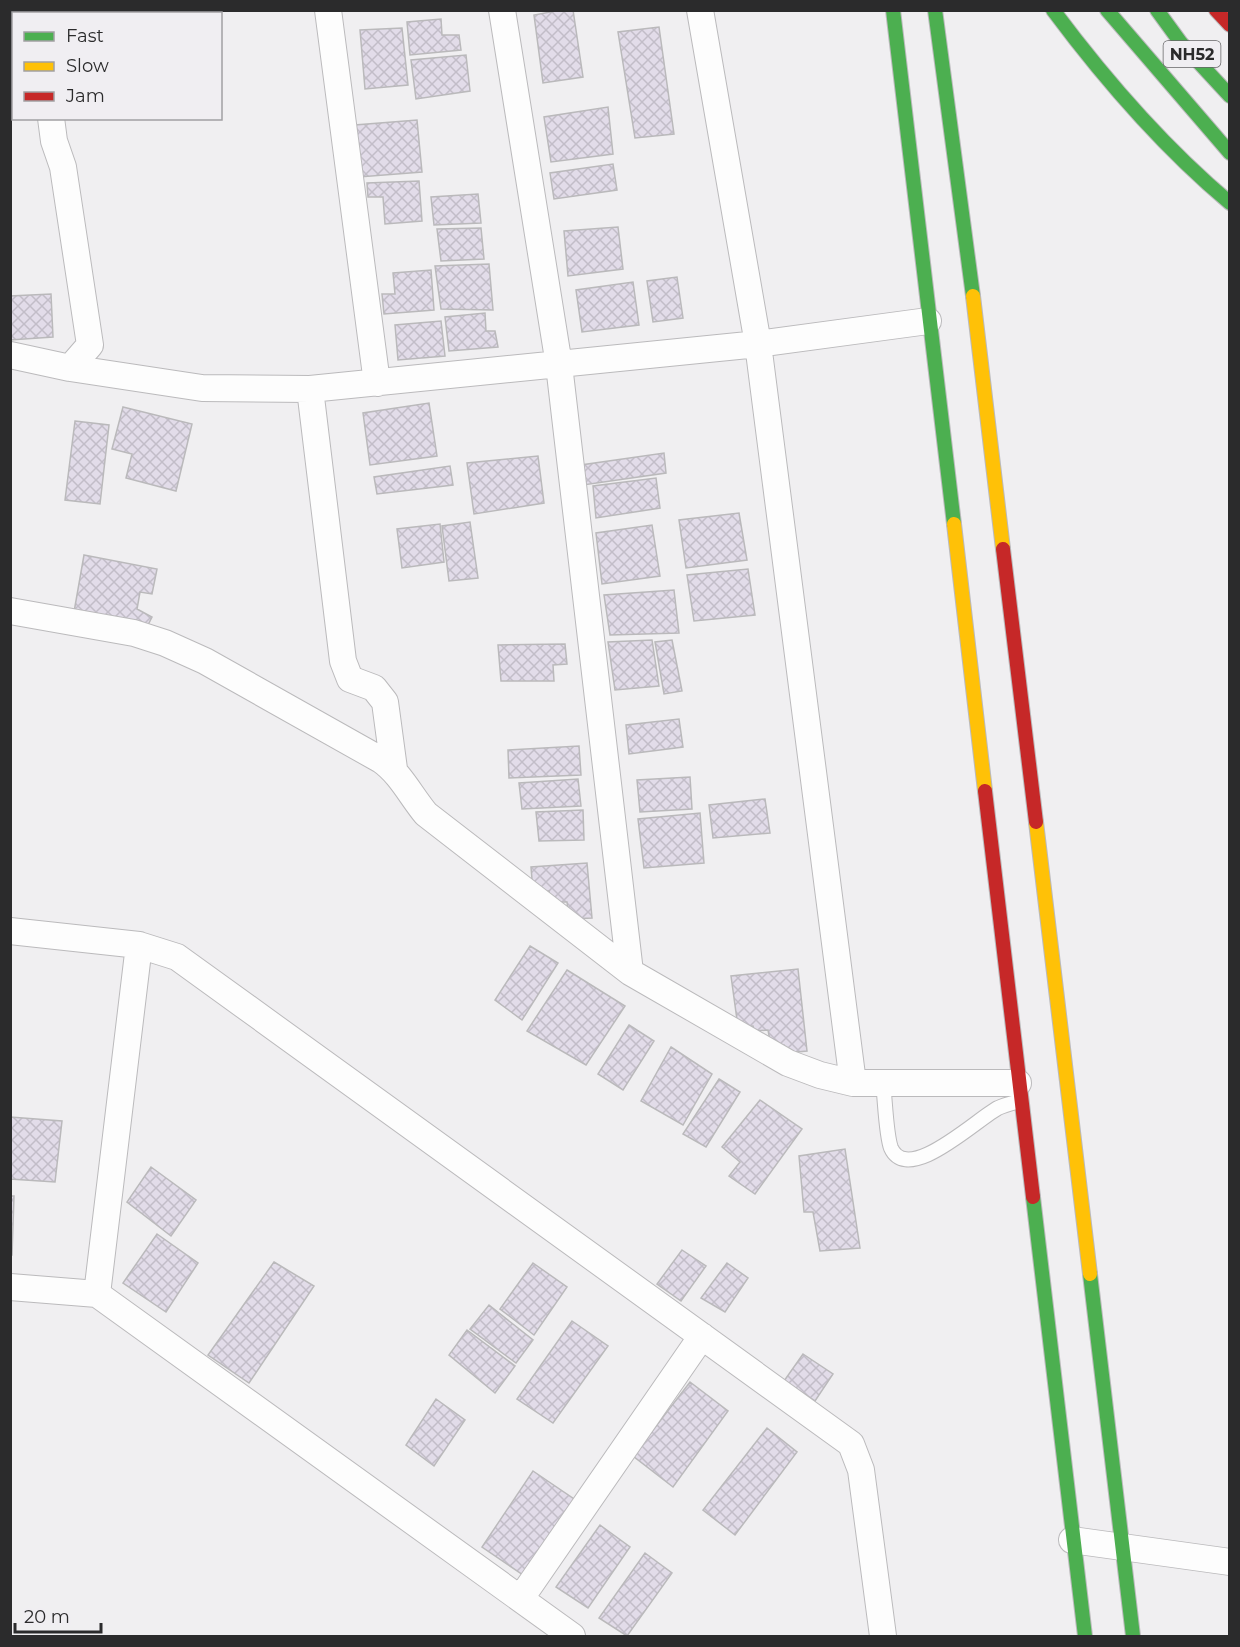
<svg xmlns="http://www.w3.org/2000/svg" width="1240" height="1647" font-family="Montserrat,sans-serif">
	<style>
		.building { fill: url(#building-cross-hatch); stroke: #bab9bb; stroke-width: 1.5 }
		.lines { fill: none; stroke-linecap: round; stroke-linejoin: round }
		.lane-casing { stroke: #bbbabc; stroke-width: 16 }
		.street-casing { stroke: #bbbabc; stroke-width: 28 }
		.fast-casing { stroke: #bbbabc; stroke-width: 16 }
		.slow-casing { stroke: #bbbabc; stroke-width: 16 }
		.jam-casing { stroke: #bbbabc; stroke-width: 16 }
		.lane { stroke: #fdfdfd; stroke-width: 14 }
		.street { stroke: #fdfdfd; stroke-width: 26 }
		.fast { stroke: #4caf50; stroke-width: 14 }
		.slow { stroke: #ffc107; stroke-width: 14 }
		.jam { stroke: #c62828; stroke-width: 14 }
		.labels { text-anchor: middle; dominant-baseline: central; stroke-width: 4.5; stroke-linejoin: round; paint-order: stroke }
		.shield { fill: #f0eef2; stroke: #666667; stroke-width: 1.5 }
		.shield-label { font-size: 16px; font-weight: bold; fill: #2b2b2c }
	</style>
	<defs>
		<pattern id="building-cross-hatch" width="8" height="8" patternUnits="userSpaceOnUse" patternTransform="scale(1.5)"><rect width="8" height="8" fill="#e2dce9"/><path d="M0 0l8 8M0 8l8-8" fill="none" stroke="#c2bdc8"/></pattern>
	</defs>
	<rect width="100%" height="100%" fill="#f0eff1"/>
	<!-- building -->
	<path class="building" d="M561,10H573L583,77L543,83L534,15Z
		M441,19L442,35H459L461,50L410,55L407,22Z
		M659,27L674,134L635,138L618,32Z
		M402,28L408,85L365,89L360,30Z
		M466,55L470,91L416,99L411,60Z
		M608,107L613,154L551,162L544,117Z
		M417,120L422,172L359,177L355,125Z
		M613,164L617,190L554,199L550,173Z
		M419,181L422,221L385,224L383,197H368L367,183Z
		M478,194L481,223L434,225L431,197Z
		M618,227L623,269L568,276L564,231Z
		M481,228L484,259L441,261L437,229Z
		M489,264L493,310L441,309L435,266Z
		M431,270L434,310L384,314L382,294H395L393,273Z
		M677,277L683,318L653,322L647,281Z
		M633,282L639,325L582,332L576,290Z
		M51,294L53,337L10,340V296Z
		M485,313L486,331H495L498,347L449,351L445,317Z
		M441,321L445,356L398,360L395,325Z
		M429,403L437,456L370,465L363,413Z
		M123,407L192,424L176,491L126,478L132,454L112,449Z
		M75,421L109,425L100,504L65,500Z
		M664,453L666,473L583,485L581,465Z
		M538,456L544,503L474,514L467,463Z
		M450,466L453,485L377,494L374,477Z
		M656,478L660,508L596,518L593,486Z
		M739,513L747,560L686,568L679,520Z
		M470,522L478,578L449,581L442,526Z
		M440,524L444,562L402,568L397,529Z
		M652,525L660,576L602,584L596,533Z
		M84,555L157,569L152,594L140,592L137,609L152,617L148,625L74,612Z
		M748,569L755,615L694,621L687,575Z
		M674,590L679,633L610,635L604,595Z
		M652,640L659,686L615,690L608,642Z
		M672,640L682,691L664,694L655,642Z
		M565,644L567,664L553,665L554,681H501L498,645Z
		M679,719L683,747L629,754L626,725Z
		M579,746L581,775L509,778L508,750Z
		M690,777L692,809L640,812L637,780Z
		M578,779L581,806L522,809L519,783Z
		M765,799L770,833L713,838L709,805Z
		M583,810L584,840L539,841L536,812Z
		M700,813L704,863L644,868L638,819Z
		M587,863L592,918L569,919L567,902H551L549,891L533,892L531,867Z
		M530,946L558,963L522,1020L495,1000Z
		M798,969L807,1051L786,1053L784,1045L771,1046L768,1030L754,1031L753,1026L738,1027L731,976Z
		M567,970L625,1006L586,1065L527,1031Z
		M629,1025L654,1041L623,1090L598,1074Z
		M671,1047L712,1074L683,1125L641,1101Z
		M719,1079L740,1092L706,1147L683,1134Z
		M760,1100L802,1129L755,1194L729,1176L740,1162L722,1147Z
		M10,1117L62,1121L55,1182L10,1179Z
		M845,1149L860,1248L820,1251L813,1212H804L799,1156Z
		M151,1167L196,1200L171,1236L127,1202Z
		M10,1196H14L12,1255H10Z
		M157,1234L198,1263L166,1312L123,1283Z
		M682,1250L706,1266L681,1301L657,1284Z
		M274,1262L314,1286L249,1383L208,1355Z
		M533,1263L567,1287L534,1335L500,1309Z
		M727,1263L748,1278L725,1312L701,1298Z
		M489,1305L533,1340L516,1363L470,1329Z
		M572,1321L608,1346L553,1423L517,1399Z
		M467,1330L515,1366L495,1393L449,1355Z
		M803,1354L833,1374L815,1401L784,1381Z
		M690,1382L728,1411L673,1487L633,1456Z
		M436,1399L465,1420L434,1466L406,1445Z
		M767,1428L797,1452L735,1535L703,1510Z
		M533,1471L577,1501L526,1577L482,1547Z
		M600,1525L630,1547L588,1608L556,1587Z
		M645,1553L672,1573L627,1636L599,1618Z"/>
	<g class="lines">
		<!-- lane casing -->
		<g class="lane-casing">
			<path id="lane" d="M883,1083C885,1098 886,1135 891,1148C908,1186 978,1118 998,1108C1005,1105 1013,1103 1020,1101"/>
		</g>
		<!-- street casing -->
		<g class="street-casing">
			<path id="street" d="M31,10L32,14
				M328,10L377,383
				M502,10L559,365L630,972
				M700,10L758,344L853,1083
				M51,118L54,141L63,167L90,345L70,368
				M10,355L70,368L202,388L310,389L758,344L928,321
				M310,389L343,661L350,679L374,688L385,702L394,769
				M10,611L134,633L165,643L205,661L381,760C400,773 411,796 426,814L630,972L788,1063L820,1075L853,1083H1018
				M10,931L139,945L177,957L851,1444L861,1470L883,1636
				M10,1287L97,1294L572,1636
				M97,1294L139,945
				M1072,1540L1230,1562
				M521,1598L702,1336"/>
		</g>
		<!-- fast casing -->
		<g class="fast-casing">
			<path id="fast" d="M893,10L954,524
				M935,10L973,296
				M1053,10C1106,81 1162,146 1230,203
				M1107,10L1230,153
				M1157,10L1181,43L1230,96
				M1033,1197L1085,1636
				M1090,1274L1133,1636"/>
		</g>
		<!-- slow casing -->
		<g class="slow-casing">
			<path id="slow" d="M973,296L1003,549
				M954,524L985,791
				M1036,822L1090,1274"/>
		</g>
		<!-- jam casing -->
		<g class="jam-casing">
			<path id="jam" d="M1216,10L1230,25
				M1003,549L1036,822
				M985,791L1033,1197"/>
		</g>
		<!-- lane -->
		<use href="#lane" class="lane"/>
		<!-- street -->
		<use href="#street" class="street"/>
		<!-- fast -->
		<use href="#fast" class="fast"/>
		<!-- slow -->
		<use href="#slow" class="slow"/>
		<!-- jam -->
		<use href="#jam" class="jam"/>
	</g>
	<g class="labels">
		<!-- shield labels -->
		<rect class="shield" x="1163.5" y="41" width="57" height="26" rx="4.5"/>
		<g class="shield-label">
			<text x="1192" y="54">NH52</text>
		</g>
	</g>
	<!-- border -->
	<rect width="1240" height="1647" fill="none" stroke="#2b2b2c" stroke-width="24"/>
	<!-- legend -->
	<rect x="12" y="12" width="210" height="108" fill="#f0eef2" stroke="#a1a0a3" stroke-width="1.5"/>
	<rect x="24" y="32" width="30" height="9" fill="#4caf50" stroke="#a1a0a3" stroke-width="1.5"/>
	<text x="66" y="42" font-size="18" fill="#2b2b2c">Fast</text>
	<rect x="24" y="62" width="30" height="9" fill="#ffc107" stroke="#a1a0a3" stroke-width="1.5"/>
	<text x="66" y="72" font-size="18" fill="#2b2b2c">Slow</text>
	<rect x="24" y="92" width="30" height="9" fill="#c62828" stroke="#a1a0a3" stroke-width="1.5"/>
	<text x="66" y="102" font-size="18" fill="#2b2b2c">Jam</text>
	<!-- scale -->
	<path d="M15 1623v9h86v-9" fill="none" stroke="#2b2b2c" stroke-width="3"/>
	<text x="24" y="1623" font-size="18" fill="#2b2b2c" stroke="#f0eef2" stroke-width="4.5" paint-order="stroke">20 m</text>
</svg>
